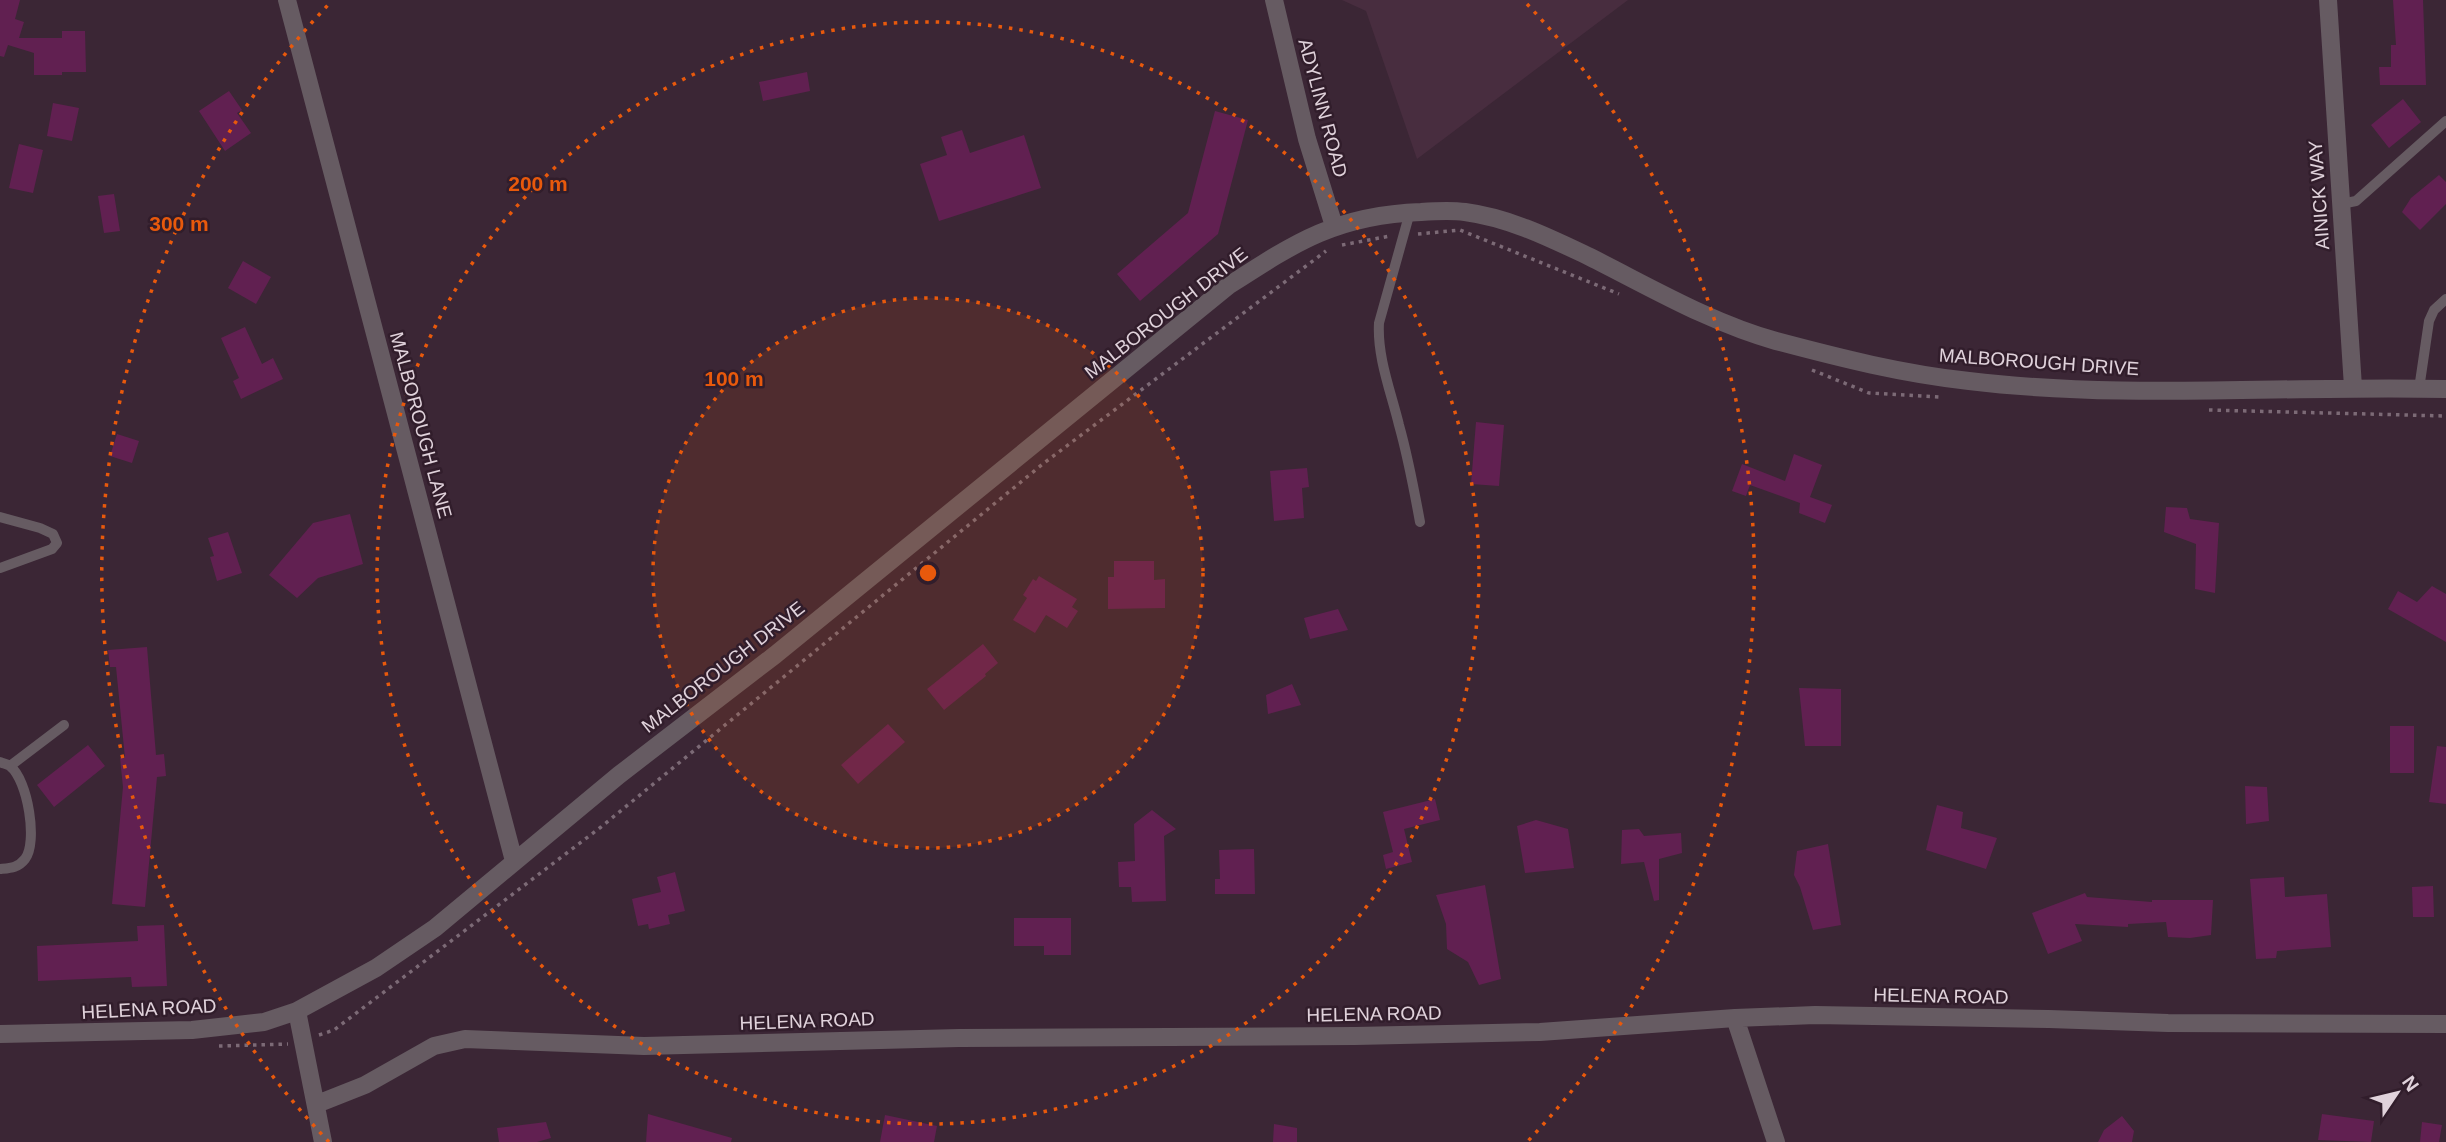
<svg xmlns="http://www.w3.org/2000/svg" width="2446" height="1142" font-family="Arial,sans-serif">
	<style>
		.built { fill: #482d3f }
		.building { fill: #612051 }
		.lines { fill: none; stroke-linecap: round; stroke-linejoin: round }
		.path { stroke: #7c6a76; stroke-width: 3.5; stroke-dasharray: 3.5 5; stroke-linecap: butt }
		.service { stroke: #665b62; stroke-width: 10 }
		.minor { stroke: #665b62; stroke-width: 18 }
		.ring { fill: none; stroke: #e8590c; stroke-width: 3.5; stroke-dasharray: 3.5 7 }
		.labels { text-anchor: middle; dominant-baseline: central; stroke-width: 5; stroke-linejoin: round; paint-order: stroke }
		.street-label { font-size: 19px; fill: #e0d2db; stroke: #311d2b }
		.centre { fill: #e8590c; stroke: #311d2b; stroke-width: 3.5 }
		.ring-label { font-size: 21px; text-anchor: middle; font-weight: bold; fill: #e8590c; stroke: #311d2b; stroke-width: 5; stroke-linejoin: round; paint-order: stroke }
	</style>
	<rect width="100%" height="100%" fill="#3b2635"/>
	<!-- built -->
	<path class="built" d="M1342,0H1628L1417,159L1366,11Z"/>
	<!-- building -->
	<path class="building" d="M0,0H20L15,19L24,22L19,38H62V31H85L86,72H62V75H34V53L8,45L4,57L0,56Z
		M2393,0H2423L2426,85H2380L2379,67H2391V45H2396Z
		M807,72L810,91L763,101L759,82Z
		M229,91L242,110L237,113L251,133L225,151L199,111Z
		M2403,99L2421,122L2389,148L2371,125Z
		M53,103L79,108L72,141L47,136Z
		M1215,111L1248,120L1218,234L1140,301L1117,274L1188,213Z
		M962,130L970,153L1024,135L1041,188L939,221L920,164L947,155L941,137Z
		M19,144L43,150L33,193L9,188Z
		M2439,175L2446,182V204L2420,230L2402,212L2411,198Z
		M114,194L120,231L104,233L98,196Z
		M243,261L271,277L256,304L228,288Z
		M245,327L262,364L273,358L283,379L241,399L233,381L239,378L221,338Z
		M1476,422L1504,425L1499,486L1471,484Z
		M117,434L139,441L132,463L110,456Z
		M1794,454L1822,465L1810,497L1832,505L1825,523L1799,513L1800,503L1750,485L1746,496L1732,491L1742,464L1785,481Z
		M1307,468L1309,487L1302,488L1304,518L1274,521L1270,471Z
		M2166,507L2187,508L2190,519L2219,523L2215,593L2195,589L2196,544L2164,532Z
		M350,514L363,564L318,578L297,598L269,575L313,523Z
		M228,532L242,573L217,581L210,557L214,556L208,538Z
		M1114,561H1154V580L1165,579V608L1108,609V577H1114Z
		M1039,576L1077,599L1072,607L1078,611L1067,628L1046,615L1035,633L1013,620L1027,598L1023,595L1033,579L1036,581Z
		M2432,586L2446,594V642L2388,609L2398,591L2417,602Z
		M1338,609L1348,630L1310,639L1304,618Z
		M983,644L998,663L985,674L986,676L944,710L927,689Z
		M147,647L156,755L164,754L166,776L157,777L145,907L112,904L123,787L120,758H125L116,667H110L108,650Z
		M1292,684L1301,705L1268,714L1266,695Z
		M1799,688L1841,689V746H1805Z
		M888,724L905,742L858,784L841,765Z
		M2390,726H2414V773H2390Z
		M88,745L105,766L54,807L37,785Z
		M2437,746L2446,747V804L2429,802Z
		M2245,786L2267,787L2269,821L2246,824Z
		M1435,799L1440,820L1404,829L1412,862L1386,869L1383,855L1393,852L1383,812Z
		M1937,805L1963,812L1961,828L1997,838L1986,869L1926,850Z
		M1152,810L1176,829L1164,836L1166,901L1132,902L1131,887H1119L1118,862L1135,861L1134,824Z
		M1536,820L1568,829L1574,868L1525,873L1517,826Z
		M1639,829L1644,836L1681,833L1682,853L1659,859V900L1654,901L1644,862L1621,864L1622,830Z
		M1828,844L1841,925L1813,930L1800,887L1794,875L1797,851Z
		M1254,849L1255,894H1215V879H1220L1219,850Z
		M675,872L685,911L668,915L670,924L649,929L648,924L638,926L632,899L661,892L657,877Z
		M2284,877L2285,897L2327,894L2331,947L2277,951L2276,958L2256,959L2250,879Z
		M1485,885L1501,979L1479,985L1468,962L1447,949L1446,924L1436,895Z
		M2433,886L2434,917H2413L2412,887Z
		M2085,893L2087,897L2152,902V900H2213L2211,935L2190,938L2168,937L2166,922L2128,924V927L2075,924L2082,941L2048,954L2032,913Z
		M1014,918H1071V955H1044V946H1014Z
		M164,925L167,986L132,987L131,977L38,981L37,946L138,941L137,926Z
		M648,1114L732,1138L731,1142H646Z
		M2322,1114L2374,1121L2371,1142L2318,1140Z
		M885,1115L937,1126L934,1142H880Z
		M2122,1116L2134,1131L2132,1142H2098L2104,1130Z
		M546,1122L551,1138L537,1142H499L497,1128Z
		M2422,1122L2442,1125L2439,1142H2420Z
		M1274,1124L1297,1128V1142H1273Z"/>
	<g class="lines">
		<!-- path -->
		<path class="path" d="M1418,234L1460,230L1619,294
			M1342,245L1390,236
			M1812,370L1869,393L1939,397
			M2209,410L2446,416
			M319,1035L334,1030L601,827L1044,463L1326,251
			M219,1046L288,1044"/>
		<!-- service -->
		<path class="service" d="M2341,204L2356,201L2446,121
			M1410,212L1379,323C1377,357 1391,392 1399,425C1408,457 1414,489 1420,522
			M2419,389L2429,321L2434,310L2446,299
			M0,517L40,528L53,534L57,543L52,549L0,568
			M0,762C2,763 9,765 10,766C28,780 38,843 25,859C18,868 10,868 0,869
			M10,766L64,725"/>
		<!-- minor -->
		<path class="minor" d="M287,0L514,861
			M1274,0L1307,139L1334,226
			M2328,0L2353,387
			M297,1011L323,1142
			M1735,1018L1776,1142
			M0,1034L192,1030L264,1022L297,1011L376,968L435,928L619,775L775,655L1228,286C1296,242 1337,215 1421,212C1435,211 1451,210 1465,212C1510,218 1550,238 1590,257C1650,287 1711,323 1776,341C1840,358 1903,374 1969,381C2127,400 2287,385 2446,389
			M317,1104L365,1085L434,1046L465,1039L644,1046L959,1038L1355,1036L1540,1032L1735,1018L1815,1015L2049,1019L2168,1023L2446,1024"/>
	</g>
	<!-- distance rings -->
	<circle cx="928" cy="573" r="275" fill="#e8590c" fill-opacity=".12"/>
	<g class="ring">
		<circle cx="928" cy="573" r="275"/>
		<circle cx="928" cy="573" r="551"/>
		<path d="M329 1142A826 826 0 0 1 329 4M1527 4A826 826 0 0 1 1527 1142"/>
	</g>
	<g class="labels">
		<!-- street labels -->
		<g class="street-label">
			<text transform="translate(1323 108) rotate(75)">ADYLINN ROAD</text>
			<text transform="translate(2319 195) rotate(-94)">AINICK WAY</text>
			<text transform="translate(1166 313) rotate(-38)">MALBOROUGH DRIVE</text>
			<text transform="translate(2039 362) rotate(4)">MALBOROUGH DRIVE</text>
			<text transform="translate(421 425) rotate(75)">MALBOROUGH LANE</text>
			<text transform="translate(723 667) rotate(-38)">MALBOROUGH DRIVE</text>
			<text transform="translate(1941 996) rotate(1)">HELENA ROAD</text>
			<text transform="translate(149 1009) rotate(-3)">HELENA ROAD</text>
			<text transform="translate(1374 1014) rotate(-1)">HELENA ROAD</text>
			<text transform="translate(807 1021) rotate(-2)">HELENA ROAD</text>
		</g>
	</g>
	<circle cx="928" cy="573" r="10" class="centre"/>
	<g class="ring-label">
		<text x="538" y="191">200 m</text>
		<text x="179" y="231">300 m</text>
		<text x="734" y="386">100 m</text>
	</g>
	<!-- north arrow -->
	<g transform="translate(2397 1093) rotate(55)" stroke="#311d2b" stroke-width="5" paint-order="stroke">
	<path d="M0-5L12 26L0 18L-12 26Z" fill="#e0d2db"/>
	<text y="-10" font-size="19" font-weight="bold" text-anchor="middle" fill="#e0d2db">N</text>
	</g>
</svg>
